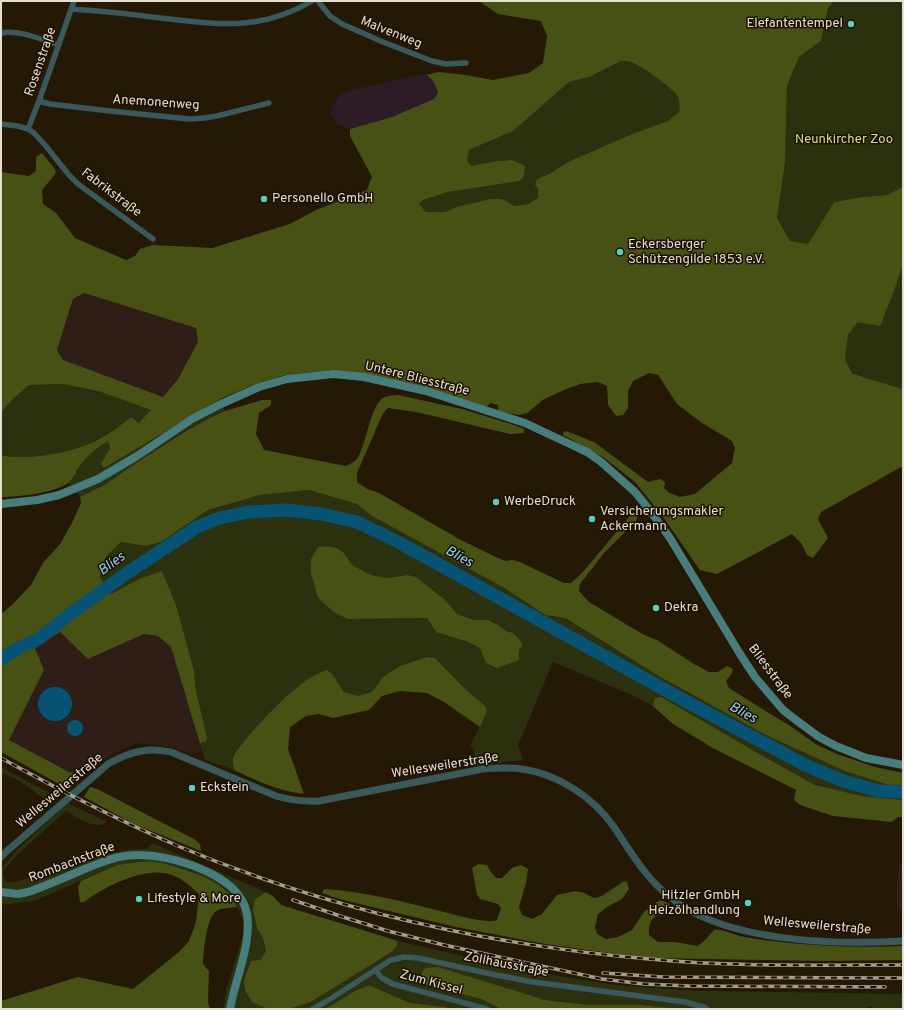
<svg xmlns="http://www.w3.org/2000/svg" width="904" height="1010" font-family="Overpass,sans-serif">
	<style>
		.industrial { fill: #2f1d18 }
		.education { fill: #2d1c25 }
		.green { fill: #2b310f; fill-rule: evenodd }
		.forest { fill: #475114; fill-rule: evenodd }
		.water { fill: #075373 }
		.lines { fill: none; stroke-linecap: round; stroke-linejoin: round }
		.river { stroke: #075373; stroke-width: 13 }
		.minor { stroke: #39595a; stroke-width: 5.5 }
		.tertiary { stroke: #39595a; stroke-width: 7 }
		.secondary { stroke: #477d7d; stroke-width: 8 }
		.rail-casing { stroke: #a69c8e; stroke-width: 3.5 }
		.rail { stroke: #1b0f01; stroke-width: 2; stroke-dasharray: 6; stroke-linecap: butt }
		.poi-dot { fill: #5acebe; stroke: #1b0f01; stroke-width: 1.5 }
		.labels { text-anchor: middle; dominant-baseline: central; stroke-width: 3; stroke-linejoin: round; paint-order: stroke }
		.poi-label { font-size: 13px; fill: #e7ded2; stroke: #1b0f01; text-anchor: start }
		.street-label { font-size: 13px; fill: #e7ded2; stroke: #1b0f01 }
		.park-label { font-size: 13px; fill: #d0e38a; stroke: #1b0f01 }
		.water-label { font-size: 14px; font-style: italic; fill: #8dd5fe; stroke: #1b0f01 }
	</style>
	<rect width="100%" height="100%" fill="#251906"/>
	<!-- industrial -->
	<path class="industrial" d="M84,293L196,328L198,342L178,379L163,397L63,360L57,349L74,299Z
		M60,632L89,659L144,634L158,636L171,646L202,753L186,752L167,746L140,743L121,749L103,761L80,773L69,772L9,740L44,671L35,648Z
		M903,822V910L897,909V887L899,864L903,863Z"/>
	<!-- education -->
	<path class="education" d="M421,74L426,75L430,77L436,86L438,93L434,99L392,117L350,129L338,125L331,116V108L339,96L347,91Z"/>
	<!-- green -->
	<path class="green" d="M834,1H903V187L887,195L863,197L834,202L808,244L790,241L777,218L785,163L787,86L799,57L821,41L828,8Z
		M621,61C625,61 630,61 633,63C642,66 670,87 676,94C680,99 680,106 679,112L668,121L632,134L568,162L551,173L537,179L538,188V198L528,204L515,206L502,199L457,207L445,212H426L419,204L423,200L448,192L520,181L512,160L497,161L471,166L467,160L469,150L513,131L569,82L589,77Z
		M903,264V389L866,378L852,372L845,359L848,335L858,322L894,291Z
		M63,384L98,391L152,410L139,423L131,417C117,428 103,437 86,445C81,447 74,448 68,450C47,456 23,461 1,455V412L14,398L29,385Z
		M220,399L225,411L208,419L183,433L136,463L106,484L80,497L68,483C73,477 76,470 81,464C88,454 98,447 108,440L110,448L101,464L190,416Z
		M309,490L357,504L372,516L506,589L545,615L564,618L662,678L766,735L903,785V776V800L862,796L815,785L655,698L653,706L632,695L553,662L518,745L523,760L476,765L474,749L470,747L487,711L485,706L464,688L383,677L372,692L358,696L344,692L333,675L294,689L267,716L237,750L233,758L234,770L205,760L200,744L207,738L196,689L194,671L184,633L176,605L162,571L141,578L111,595L100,577L106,557L121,542L146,546L161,542L208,510L260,495ZM326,546L338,548L344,553L352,565L371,575L387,578L408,575L416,577L444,600L457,614L474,620H488L498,625L506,631L513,633L519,650V660L480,648L468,642L436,632L427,618L348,619L318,547Z
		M1,767L57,797L52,800L43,798L20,781L1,772Z
		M68,803L107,822C95,831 77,817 66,811L19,853L6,867L3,872V876L6,882C17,884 63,868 71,861C74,859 76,856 78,854L83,863C101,856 119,849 139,849C145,849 149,849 152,843L266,892L255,899L257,928L263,938L266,951L261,960L311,1002L393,951L397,946L398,941L529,971L615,985L698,991H720L903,994V1009H873L872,1007H868L866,1009H680L642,1005H589L545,1000L437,967L427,985L481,999L501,1009H452L445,1007L410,1003L369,985L355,991L325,1009H223L227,988L243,935V920L234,900L226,891L214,882L192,872L170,865L155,862L117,865L34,901L12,904H1V869L2,868L15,852Z"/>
	<!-- forest -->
	<path class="forest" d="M479,1H834L828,8L821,41L799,57L787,86L785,163L777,218L790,241L808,244L834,202L863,197L887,195L903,187V264L894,291L880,326L858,322L848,335L845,359L852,373L866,378L903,389V467H901L821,512L818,519L828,538L813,558L807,555L801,543L792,534L717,574L700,570L663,517L635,482L603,457L563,435V433L566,431L594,442L648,482L660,479L665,482L664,488L670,493L680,497L695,494L732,463L735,448L732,441L702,423L677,404L658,375L649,373L633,381L628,391V408L623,415L616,416L608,405L607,386L598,382L580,384L564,390L544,399L527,413L519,415L498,411V405L491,403L486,407L333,370L286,375L258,383L220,399L104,468L101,464L110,448L108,441C98,447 89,454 82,463C76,469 75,478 68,483C55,493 17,497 1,497V455C26,461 59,454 83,446C101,440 117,428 131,417L139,423L151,410L98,391L63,384L29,385L14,398L1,412V172L29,176L36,171V157L42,153L55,169L56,173L42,190L43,204L56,213L75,238L126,260L135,256L140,249L153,245L212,248L290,224L316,210L367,190L372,177L350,136V129L392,117L434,99L438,93C436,85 433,79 426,75L439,72L466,75L493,80L529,73L543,63L547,36L541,21L498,14ZM621,61C625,61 630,61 633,63C642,66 670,87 676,94C680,99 680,106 679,112L668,121L632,134L568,162L551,173L537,179L535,185L538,188V198L528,204L515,206L502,199H491L457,207L445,212H426L419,204L423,200L448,192L520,181L524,176L525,166L512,160L497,161L471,166L467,160L469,150L513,131L569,82L589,77ZM84,293L196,328L198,342L178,379L163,397L63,360L57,350L73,299Z
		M398,395L462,409L517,426L524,429V433L510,434L416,412L388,408L383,413L357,473V482L367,489L379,493L459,539L498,558L506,561L512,560L520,562L564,583H571L583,572L629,517L635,513L637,515V520L604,553L580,584L579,591L589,602L644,635L657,640L694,664L709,672H718L727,666L733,669L732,673L726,681L729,688L772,715L789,725L817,745L837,754L875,767L903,773V785H889L845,771L766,735L662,678L565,618L545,615L506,589L372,516L357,504L309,490L260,495L208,510L161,542L146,546L121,542L106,557L100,577L111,594L141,578L162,571L176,605L184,633L194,671L196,690L207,738L206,742H202L200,744L171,647L158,636L144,634L88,659L60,632L35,648L44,670L9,740L69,772L80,773L70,790L1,752V614L13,604L31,585L43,563L60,544L72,523L81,503L80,497L106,484L136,463L183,433L208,419L225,411L262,400H271V405L259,413L256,434L264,450L346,466C350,464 354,462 357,459C367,445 370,403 385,397C389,396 394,395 398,395Z
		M326,546L337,548L344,553L352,565L371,575L387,578L408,575L416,577L445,600L457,614L474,620H488L498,625L506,631L513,633L518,638L523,645L519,650V660L497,668L486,663L480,648L468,642L436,632L427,618L348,619L335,613L318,598L311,573V559L318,547Z
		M427,657L435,658L464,688L485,706L487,711L480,727L444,702L427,693L400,691L382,696L369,710L333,718L319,714L306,716L290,727L288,749L304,794C279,791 257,781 234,770C234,766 232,761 233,758C236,746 284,697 295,689C304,681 315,674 327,670L333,675L344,692L358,696L372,692L383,677L400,666Z
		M661,697L761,755L815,785L862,796L903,800V817H898L892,822L833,816L800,805L794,800L796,790L713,748L673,724L653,706L655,698Z
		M90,787L97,789L194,839L200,844L201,851L134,824L84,797Z
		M139,862C144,862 150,861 155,862C164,863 173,866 182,869C204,876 227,884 237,907C233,908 221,908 218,910C206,915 204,951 203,964L209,971L208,1003L210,1009H1V1001L78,977L133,989L179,952L189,941L196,922L199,894C190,886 183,879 172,875C147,865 103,887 84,902H80L78,887L81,881L117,865Z
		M478,864L487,865L490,871L496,878H502L512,868L521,865L528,869L526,883L519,907L522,915L532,919L542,914L557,895L575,891L584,893L594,898L602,896L624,881L627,882L629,889L622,899L607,907L598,914L595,927L597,934L606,939L618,937L632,930L644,912L657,902L661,900L670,904C659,919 648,913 649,935L658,942H675L698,946L705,940L714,930C725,929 730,934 740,936C750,938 761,940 771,941C814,946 859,948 903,946V960L821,961L654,958L609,953L545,944L456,927L343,900L322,893L324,889C358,891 392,899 424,907C439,910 485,925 497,920L501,908L498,904L480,899L477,894L472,868Z
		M266,892L273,896L281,905L398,941L397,946L393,951L311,1002L292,1008L268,1009L252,1002L245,990L244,980L251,961L261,960L266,951L263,938L257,928L253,910L255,899Z
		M438,967L545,1000L589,1005H642L680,1009H501L481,999L427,985L422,978V972L425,968Z
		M369,985L410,1003L445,1007L452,1009H325L355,991Z"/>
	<!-- water -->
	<path class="water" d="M38 704a17 17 0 1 1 34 0a17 17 0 1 1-34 0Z
		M67 728a8 8 0 1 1 16 0a8 8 0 1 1-16 0Z"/>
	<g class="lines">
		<!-- river -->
		<path class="river" d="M1,659L19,648L40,638L70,614L127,573L197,527L219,518L249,512L286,510L321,514L357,522L402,544L678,697L805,765L843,781L879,791L903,792"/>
		<!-- minor -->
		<path class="minor" d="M318,1L330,16L342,24L383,42L432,61L446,64L466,63
			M71,9C101,11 131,14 160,18C217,24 260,32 312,1
			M1,33C18,29 42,40 59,45
			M39,101L50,104L110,111L189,119L204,118L217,116L269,103
			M1,124L18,126L28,129L34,133L45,145L69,175L78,184L153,239
			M28,129L39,101L74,1
			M375,970L382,978L393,984L487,1009
			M313,1009L327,1001L391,960L404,957L418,958L496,975L533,982L685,1002L704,1007L707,1009"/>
		<!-- tertiary -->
		<path class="tertiary" d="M1,857L7,851L108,764C122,756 136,750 152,750C159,750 165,751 171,752L276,796C290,800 304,802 319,801L483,769C496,768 509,767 522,769C558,774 593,797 614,827C632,854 648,882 675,901C730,942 836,945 903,941"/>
		<!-- secondary -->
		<path class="secondary" d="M1,504L37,500L59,495L98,479L137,456L192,419L221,404L259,387L287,379L333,374L364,377L426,391L525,423L574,446L587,452L600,461L635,492L648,508L670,538L740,654L755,677L783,710L800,723L819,737L836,746L866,758L893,763L903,765
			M1,892L18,894L28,892C48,885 68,876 87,868C98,864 108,859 119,857C149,851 183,860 210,873C227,882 243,893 247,914C252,944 235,979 230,1009"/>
		<!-- rail casing -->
		<g class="rail-casing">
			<path id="rail" d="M1,758C59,790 118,820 178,846C327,909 488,945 649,959C733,967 818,965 903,965
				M293,900L343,917L388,931L444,945L602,979L644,984L689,986L885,987
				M603,973L663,977L903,978"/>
		</g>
		<!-- rail -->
		<use href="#rail" class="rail"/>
	</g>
	<!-- markers -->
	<g class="poi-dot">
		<circle cx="851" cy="24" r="4"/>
		<circle cx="264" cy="199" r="4"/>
		<circle cx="620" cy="252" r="4"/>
		<circle cx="496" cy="502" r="4"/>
		<circle cx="592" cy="519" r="4"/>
		<circle cx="656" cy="608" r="4"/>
		<circle cx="192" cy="788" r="4"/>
		<circle cx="139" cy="899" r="4"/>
		<circle cx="748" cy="903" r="4"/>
	</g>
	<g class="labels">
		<!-- poi labels -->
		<g class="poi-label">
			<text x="843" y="24" text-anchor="end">Elefantentempel</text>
			<text x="272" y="199">Personello GmbH</text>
			<text x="628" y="245">Eckersberger<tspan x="628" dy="15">Schützengilde 1853 e.V.</tspan></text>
			<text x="504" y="502">WerbeDruck</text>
			<text x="600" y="512">Versicherungsmakler<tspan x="600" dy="15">Ackermann</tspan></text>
			<text x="664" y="608">Dekra</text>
			<text x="200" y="788">Eckstein</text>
			<text x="740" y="896" text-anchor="end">Hitzler GmbH<tspan x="740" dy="15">Heizölhandlung</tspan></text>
			<text x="147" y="899">Lifestyle &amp; More</text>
		</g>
		<!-- street labels -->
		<g class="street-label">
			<text transform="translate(391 33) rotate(22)">Malvenweg</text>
			<text transform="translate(41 62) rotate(-71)">Rosenstraße</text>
			<text transform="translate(156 103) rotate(4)">Anemonenweg</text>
			<text transform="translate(111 193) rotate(37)">Fabrikstraße</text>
			<text transform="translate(417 379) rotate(14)">Untere Bliesstraße</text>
			<text transform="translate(770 672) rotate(53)">Bliesstraße</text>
			<text transform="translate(445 766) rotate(-9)">Wellesweilerstraße</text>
			<text transform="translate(60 791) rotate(-40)">Wellesweilerstraße</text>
			<text transform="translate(72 863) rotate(-21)">Rombachstraße</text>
			<text transform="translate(817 926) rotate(5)">Wellesweilerstraße</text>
			<text transform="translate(506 965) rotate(11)">Zollhausstraße</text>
			<text transform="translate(431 983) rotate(15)">Zum Kissel</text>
		</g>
		<!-- park labels -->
		<g class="park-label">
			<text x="844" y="140">Neunkircher Zoo</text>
		</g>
		<!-- water labels -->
		<g class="water-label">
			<text transform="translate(459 557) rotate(29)">Blies</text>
			<text transform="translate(112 564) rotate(-36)">Blies</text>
			<text transform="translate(743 713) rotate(29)">Blies</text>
		</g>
	</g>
	<!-- border -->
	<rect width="904" height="1010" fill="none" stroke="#e7ded2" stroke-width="4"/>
</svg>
